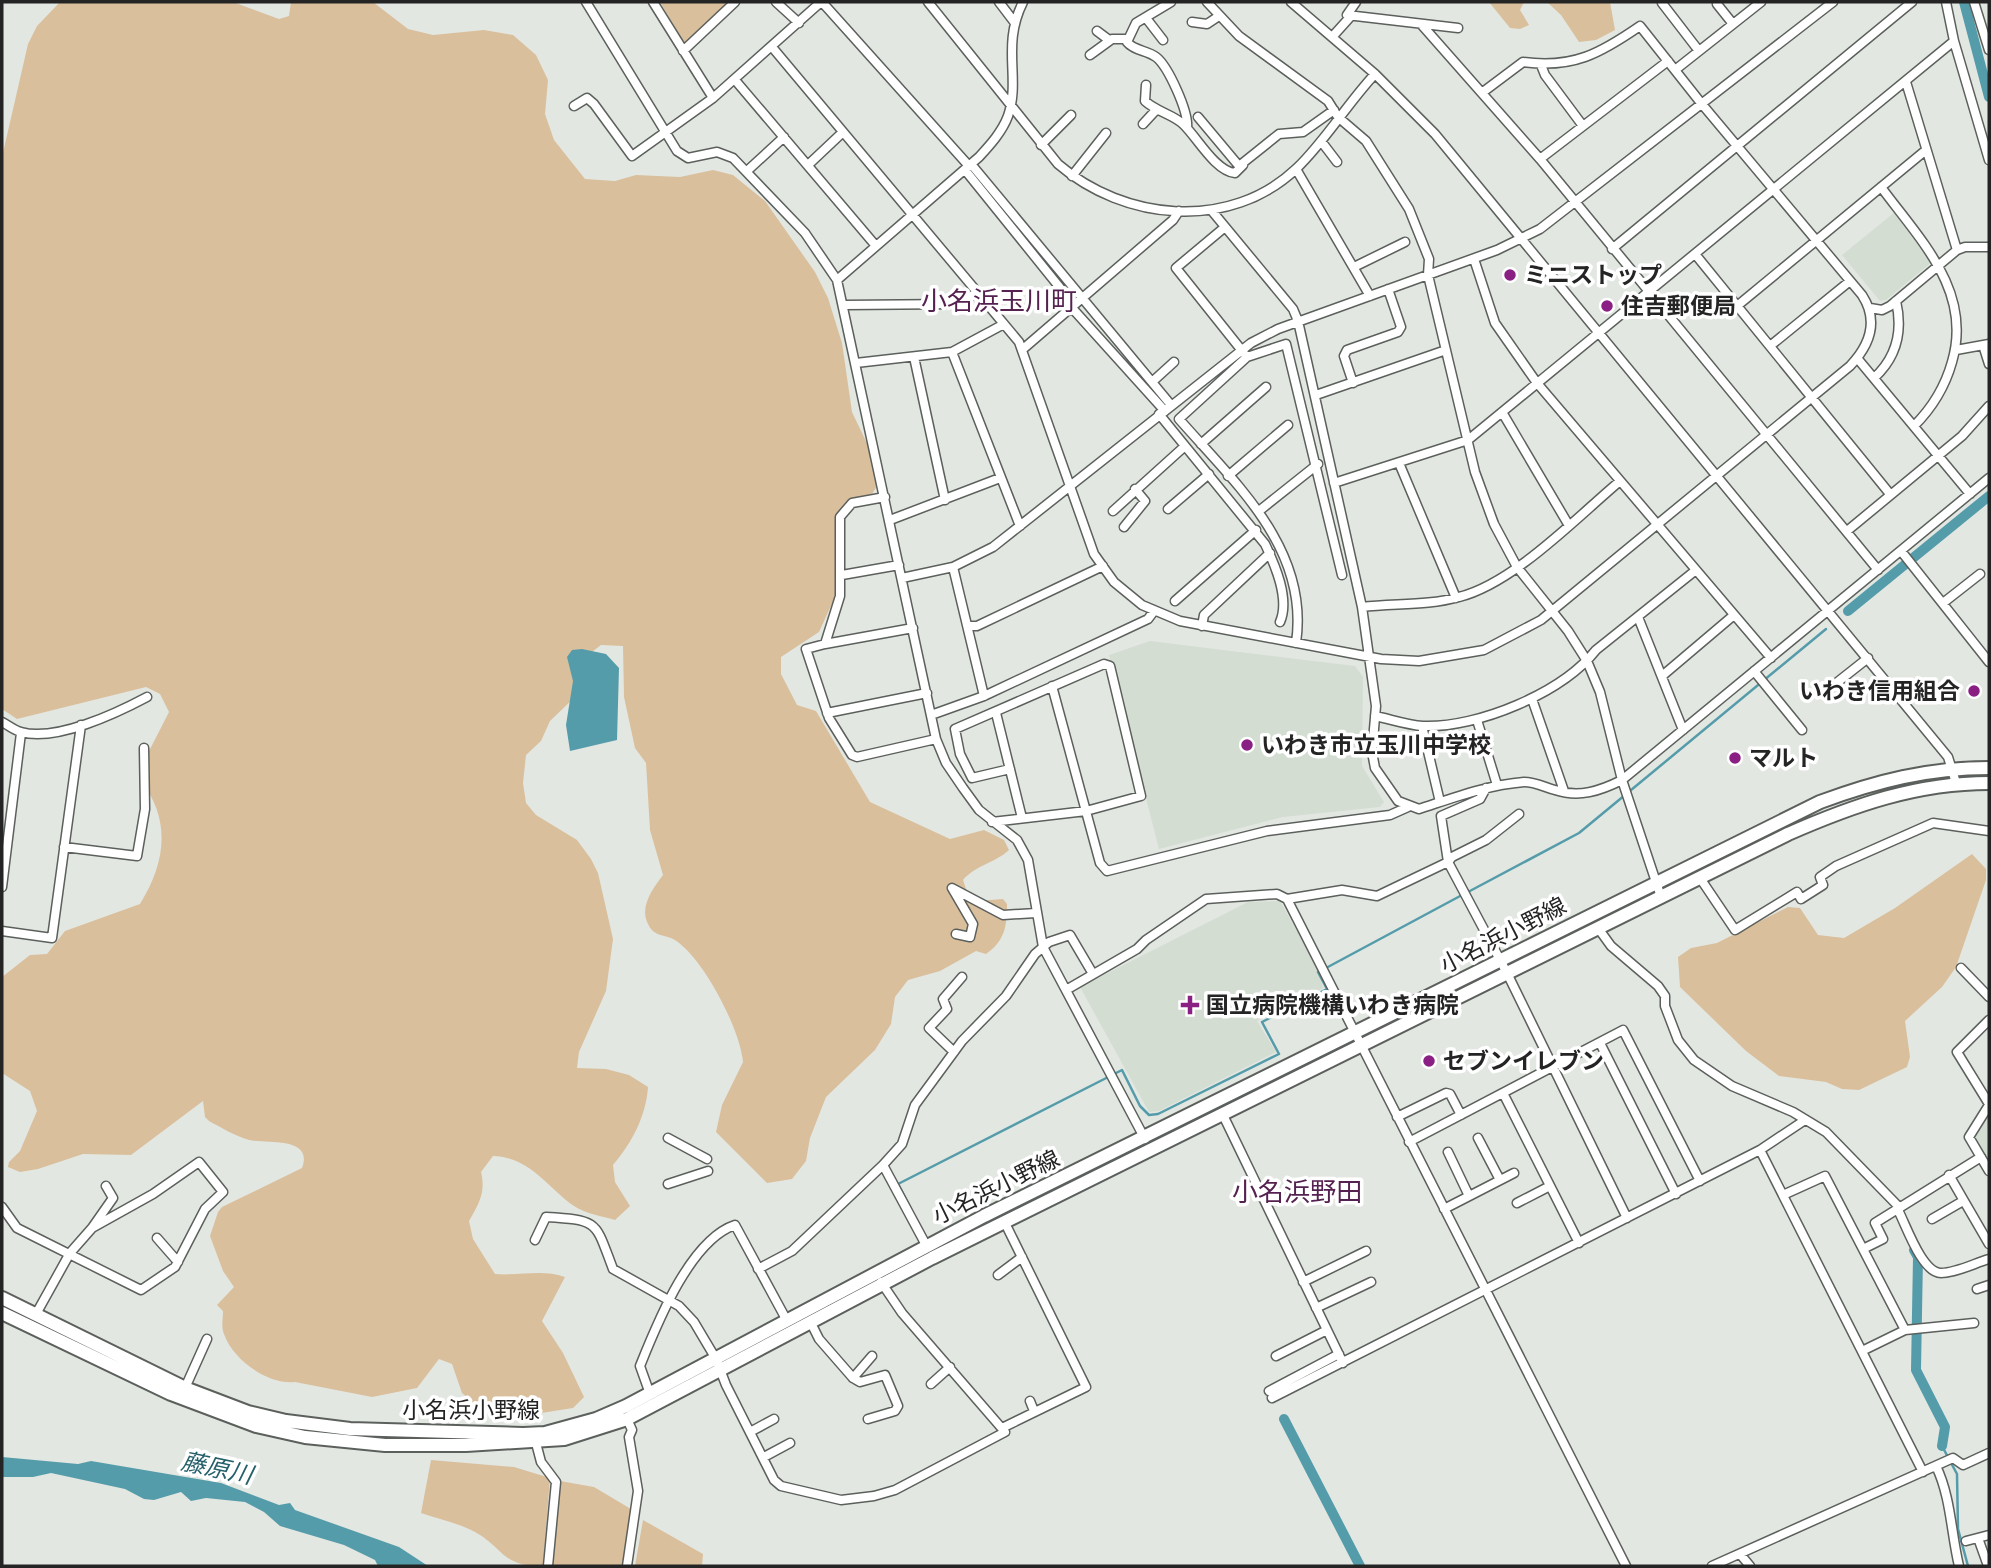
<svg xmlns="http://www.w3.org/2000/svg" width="1991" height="1568" font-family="Helvetica,'Noto Sans JP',sans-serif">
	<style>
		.built { fill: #d3ddd2 }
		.green { fill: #dabf9c }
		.water { fill: #559caa }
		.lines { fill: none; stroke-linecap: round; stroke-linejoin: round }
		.stream { stroke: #559caa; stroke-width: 2.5 }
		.canal { stroke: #559caa; stroke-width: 10 }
		.street-casing { stroke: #5c605c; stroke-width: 11 }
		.primary-casing { stroke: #5c605c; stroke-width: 16 }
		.street { stroke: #fff; stroke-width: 8 }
		.primary { stroke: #fff; stroke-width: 12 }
		.poi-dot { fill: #8a1f84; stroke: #fff; stroke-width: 2.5 }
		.labels { text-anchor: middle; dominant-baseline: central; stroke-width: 7; stroke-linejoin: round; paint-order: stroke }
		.poi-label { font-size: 23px; font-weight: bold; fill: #232423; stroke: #fff; text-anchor: start }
		.street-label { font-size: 23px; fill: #232423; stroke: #fff }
		.water-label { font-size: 24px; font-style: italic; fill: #245f6a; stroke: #fff }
		.quarter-label { font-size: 26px; fill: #542150; stroke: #fff }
	</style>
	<rect width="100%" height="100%" fill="#e3e7e2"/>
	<!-- built -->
	<path class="built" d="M1895,212L1932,262L1886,300L1880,301L1842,255Z
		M1150,641L1355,666L1363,677L1362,766L1384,802L1380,807L1283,817L1159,849L1109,655Z
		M1280,901L1317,967L1323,988L1257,1021L1276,1052L1159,1111L1149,1112L1080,987L1248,902Z
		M1989,1108V1165L1974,1135Z"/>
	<!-- green -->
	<path class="green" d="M60,2H233L279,19L289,16L291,2H373L408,29L433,35L484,30L513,35L536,55L548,80L545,114L554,140L585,179L615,181L636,175L680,177L713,170L733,175L765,201L815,272L828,298L842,343L852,412L873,456L877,486L872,494L848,500L841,508L839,588L819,632L781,657V674L797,705L816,711L870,802L950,839L984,830L1004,840L1009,850C995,863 976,865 963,880L967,892L977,901L1003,899L1007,904C1007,926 1005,941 986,954L976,951L940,971L908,980L895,997L891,1024L875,1050L826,1097L810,1138L806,1161L792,1179L767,1183L716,1132L722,1105L743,1062C740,1029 704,959 675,940C664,934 654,937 648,924C639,907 653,888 663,875L650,830L646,763L635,748L624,697L623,646L601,645L584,658L576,696L550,721L541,741L526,755L523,783L526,803L536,815L577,840L591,859L598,873L613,939L606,991L579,1052L577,1068L606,1069L629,1075L648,1087C646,1116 632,1143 613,1165L615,1182L630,1206L615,1220C602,1216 586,1214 574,1206C547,1187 530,1157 493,1156L481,1172C486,1192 479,1204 469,1221L473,1239L495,1274C520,1276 542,1269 565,1277L542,1321L563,1353L584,1397L573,1408L535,1414L481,1409L462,1393L452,1364L439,1359L417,1388L372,1397L295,1382C268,1385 233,1360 224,1334C221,1327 223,1319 223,1311L217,1305L234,1287L223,1271L210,1236L218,1212L222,1207L302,1168C314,1136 266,1144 249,1140C235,1136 222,1128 209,1121L205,1117L203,1101L131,1155L83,1154L38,1169L20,1172L8,1167L9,1162L20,1151L37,1111L30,1091L2,1073V977L30,955L47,954L65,931L140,904C165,864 172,821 141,781L147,755L169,712L160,694L146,687L17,719L2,709V157L28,44L37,26Z
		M660,2H731L687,43L683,42Z
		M1489,2H1524L1520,10L1529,25L1520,29L1510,28Z
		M1547,2H1610L1615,30L1596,40L1579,42L1561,15Z
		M1972,854L1986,869V880L1956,967L1942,987L1905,1021L1910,1057L1907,1067L1859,1090L1842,1089L1826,1082L1779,1076L1746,1051L1680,987L1678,957L1691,948L1717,943L1788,907L1800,908L1818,935L1844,938L1895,908Z
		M431,1460L514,1467L550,1478L543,1566C501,1566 505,1549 475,1532C459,1523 438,1519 421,1513Z
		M560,1481L594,1487L631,1509L626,1566H552Z
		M643,1520L703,1554L702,1566H635Z"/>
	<!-- water -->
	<path class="water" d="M582,649L606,654L619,668L617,740L570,751L566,725L573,681L567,657L572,650Z
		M2,1457L78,1464L91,1461L221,1483L279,1505L290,1503L295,1510L399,1547L428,1566H378L375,1560L344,1545L280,1526L264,1512L245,1502L206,1498L191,1501L181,1492L154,1500L144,1499L125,1489L51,1473L33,1477H2Z"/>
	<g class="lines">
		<!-- stream -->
		<path class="stream" d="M1468,892L1579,833L1826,629
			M1326,968L1462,895
			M909,1205L898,1184L1122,1070L1140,1106L1149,1115L1158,1114L1279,1054L1262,1022L1327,989L1318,972L1320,971
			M1942,1446L1957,1474L1958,1529L1968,1566"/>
		<!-- canal -->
		<path class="canal" d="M1964,2L1989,97
			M1848,611L1989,496
			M1914,1250L1918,1257L1916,1370L1945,1427L1942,1446
			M1284,1419L1360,1566"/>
		<!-- street casing -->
		<g class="street-casing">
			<path id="street" d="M586,2L677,151L688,158L717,152L733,158L805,233L837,280L936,739L946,763L963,788L979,810L1017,840L1028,860L1043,947L1145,1139
				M653,2L713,98
				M776,2L799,23
				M822,2L969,166
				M928,2L1058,164C1124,221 1230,232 1297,168C1326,140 1347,104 1375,74
				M999,2L1015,23
				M1171,2L1136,23L1127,42C1134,51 1147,50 1156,57C1168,66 1189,112 1187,128
				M1207,2L1239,36L1328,101L1338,117L1366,141L1409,209L1429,259L1428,275L1475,472L1494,524L1517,567L1568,631L1587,661L1600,692L1622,780L1661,897
				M1291,2L1375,74L1435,134L1948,757L1956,783
				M1356,2L1347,15L1458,28
				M1946,2L1954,41L1989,160
				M1974,2L1989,50
				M1662,3L1699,51
				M1717,4L1733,24
				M1146,18L1163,40
				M1192,22L1207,24L1219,16
				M1421,24L1540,159L1878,570
				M1097,31L1109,40
				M1333,36L1351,16
				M772,47L1019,342L1094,554L1114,582L1142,605L1180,621L1381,659L1419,661L1484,650L1541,620L1850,366C1870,345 1879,321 1862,295L1701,103L1640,26C1601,53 1573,69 1523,62L1483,92
				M683,51L735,2
				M1090,55L1112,39H1127
				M1541,65L1545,75L1583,126
				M1675,70L1761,2
				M735,80L876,246
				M1146,85L1145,101C1157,112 1172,114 1183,124C1197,137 1215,171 1235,173L1243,165
				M574,106L587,98L594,104L632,156L713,98L821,2
				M1198,117L1239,166L1279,134L1303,132L1334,110
				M1143,124L1156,110
				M1321,141L1337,162
				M1041,145L1071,115
				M1540,159L1668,61
				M971,164L1171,405
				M808,165L843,132
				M1296,169L1370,296
				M965,170L1065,294L1072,308L1164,410
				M747,171L784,137
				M1072,176L1106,133
				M1881,187C1920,240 1973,291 1952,362C1945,387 1932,408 1914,426
				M1212,211L1293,309L1298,321L1362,607L1376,706L1372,752L1375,768L1398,801L1419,809C1453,798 1487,785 1524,782C1535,782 1544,787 1555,790C1579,798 1600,791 1622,780L1989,478
				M1225,227L1176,268L1247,357L1179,419C1235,483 1310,549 1296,643
				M1612,249L1912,2
				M1957,250L1965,247H1989
				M1695,254L1890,494
				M1474,259L1495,323L1537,383L1771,658
				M1354,267L1405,242
				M837,280L979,157C990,145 1002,132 1008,116C1021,78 1001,46 1023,2
				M844,305L958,304L978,292
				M1737,306L1926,150
				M1870,308L1882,310L1890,306L1957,250L1906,82
				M1983,345L1989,364
				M1770,346L1850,281
				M1023,349L1173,220L1179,211
				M1956,350L1989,344
				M952,352L1020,526
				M914,357L945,500
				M1247,357L1286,344L1342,575
				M1857,358L1970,494
				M856,363L952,352L1004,324
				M1874,378C1897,357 1903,331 1896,301
				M1152,382L1174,362
				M1353,383L1344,356L1347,350L1398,332L1401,327L1388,289
				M1316,395L1446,350
				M1502,412L1568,524
				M1159,414L1265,544C1275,565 1290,599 1280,622
				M1201,444L1266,387
				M1399,463L1456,598
				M1228,476L1288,425
				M1334,483L1468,440L1954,41
				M885,497L852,503L840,517V596L825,644L913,628
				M1168,509L1209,474
				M1113,511L1185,446
				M1259,511L1318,464
				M890,520L1000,478
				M1124,527L1145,501L1135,489
				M1847,531L1962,436L1989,406
				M1901,551L1989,662
				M953,567L984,696
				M842,575L899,565
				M902,578L953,567L993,547L1251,343L1278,329L1497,250L1540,229L1833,2
				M1175,601L1256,530
				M1943,603L1980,574
				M1362,607C1394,603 1427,606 1459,597C1514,583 1576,518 1620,481
				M1638,617L1683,730
				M969,626H977L1103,566
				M1202,626L1204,615L1270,553
				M825,644L806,649L829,718L852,755L857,757L936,739
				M1754,671L1802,730
				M1662,676L1734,615
				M1052,686L1100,863L1107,871L1267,831L1390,815L1408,807
				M1830,688L1868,658
				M1532,699L1564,791
				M827,713L927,693
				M996,713L1022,818
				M931,715L984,696L1148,619L1154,611
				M1375,716C1390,719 1407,725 1423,726C1478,728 1562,693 1596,650L1696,570
				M1477,720L1497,785
				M2,722C8,725 15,731 21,732C56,742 117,713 147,697
				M1422,726L1440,802
				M992,822L1086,811L1141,796L1110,666L1104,664L955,729L960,754L972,778L1010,769
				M64,847L137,856L145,809L144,748
				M1448,862L1441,816L1480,799L1486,788
				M1448,862L1452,857L1486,840L1519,814
				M1700,878L1735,930L1797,892L1801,899L1823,885L1820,877L1836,866L1933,823L1989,831
				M2,887L21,733
				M1287,899L1342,890L1377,896L1448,862L1507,973L1627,1218
				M1598,928L1611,946L1658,986L1665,996V1006L1678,1040L1694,1060L1732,1086L1793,1112L1826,1132L1900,1208
				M2,931L52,938L81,725
				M956,934L970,937L973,924L952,888L1003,915L1036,913
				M1961,968L1989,997
				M1066,990L1137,949L1146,940L1206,899L1277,894L1287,899L1626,1566
				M1989,1020L1957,1052L1989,1104
				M1600,1043L1676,1194
				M954,1052L929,1028L947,1009L943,999L962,977
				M1503,1093L1579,1243
				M1989,1105L1969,1137L1989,1171
				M1223,1115L1343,1363
				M1397,1117L1446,1093L1450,1094L1461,1115
				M668,1138L707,1159
				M1478,1138L1500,1180
				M1409,1142L1623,1030L1700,1181
				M1760,1150L1923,1472
				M1448,1152L1469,1196
				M883,1165L926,1245
				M1949,1175L1989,1244
				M668,1184L708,1171
				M1783,1195L1825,1176L1905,1330L1862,1351
				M1517,1203L1550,1186
				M2,1207L17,1228L141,1290L175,1267L205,1209L223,1192L199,1162L153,1194L92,1228L70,1253L36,1314
				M1444,1209L1514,1173
				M1898,1210C1906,1225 1922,1273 1941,1273C1956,1273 1975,1263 1989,1259
				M1932,1219L1963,1201
				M92,1228L113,1198L106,1186
				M157,1238L178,1262
				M535,1240L546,1217C600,1220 595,1222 613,1269L679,1306L694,1322L716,1359L726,1385L774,1480L781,1486L841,1500L874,1496L895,1490L1005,1432L902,1313L881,1282
				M1863,1249L1883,1239L1875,1223L1981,1157
				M758,1269L792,1251L883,1165L902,1144L915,1105L962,1041L1006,996L1035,954L1049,942L1070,935L1093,974
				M998,1275L1022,1257
				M1303,1282L1366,1251
				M1977,1289L1989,1285
				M1316,1308L1371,1282
				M811,1323L819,1339L853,1378L860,1382L885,1375L898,1406L895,1411L868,1419
				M1905,1330L1974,1323
				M1276,1356L1327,1330
				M853,1378L872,1356
				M931,1384L950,1367
				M185,1388L207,1339
				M1269,1391L1339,1354
				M650,1394L640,1366C657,1324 690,1240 735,1225L786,1319
				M1272,1398L1760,1150L1805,1120
				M1030,1401L1034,1411
				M1002,1428L1086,1387L1005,1223
				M750,1432L774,1419
				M536,1443L541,1462L556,1482L548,1566
				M764,1457L790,1443
				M1936,1466C1951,1497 1951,1533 1959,1566
				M1978,1538L1988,1566
				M1966,1541L1989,1535
				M1740,1554L1750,1566
				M627,1566L638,1491L629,1437L632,1430L627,1419
				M1712,1566L1953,1458L1963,1465L1989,1453"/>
		</g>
		<!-- primary casing -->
		<g class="primary-casing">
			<path id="primary" d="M2,1298L185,1388L248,1412L286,1421L350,1429L523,1434L545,1433L596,1419L626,1406L984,1216L1820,802C1877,781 1928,768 1989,768
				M2,1313L171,1394L256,1426L305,1437L385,1445H466L564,1439L627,1419L932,1258L1788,834C1854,805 1917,783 1989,783"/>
		</g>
		<!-- street -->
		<use href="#street" class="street"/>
		<!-- primary -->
		<use href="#primary" class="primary"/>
	</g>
	<!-- markers -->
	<g class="poi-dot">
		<circle cx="1510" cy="275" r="7"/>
		<circle cx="1607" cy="306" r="7"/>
		<circle cx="1974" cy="691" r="7"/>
		<circle cx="1247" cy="745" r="7"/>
		<circle cx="1735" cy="758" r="7"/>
		<path d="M1186.5 994.5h7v7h7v7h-7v7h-7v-7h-7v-7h7z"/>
		<circle cx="1429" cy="1061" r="7"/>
	</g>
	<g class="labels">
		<!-- poi labels -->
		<g class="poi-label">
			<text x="1524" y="275">ミニストップ</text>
			<text x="1621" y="306">住吉郵便局</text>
			<text x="1960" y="691" text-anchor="end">いわき信用組合</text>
			<text x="1261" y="745">いわき市立玉川中学校</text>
			<text x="1749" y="758">マルト</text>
			<text x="1206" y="1005">国立病院機構いわき病院</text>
			<text x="1443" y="1061">セブンイレブン</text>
		</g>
		<!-- street labels -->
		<g class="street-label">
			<text transform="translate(1503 935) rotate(-27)">小名浜小野線</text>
			<text transform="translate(996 1187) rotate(-26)">小名浜小野線</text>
			<text x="471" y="1410">小名浜小野線</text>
		</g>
		<!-- water labels -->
		<g class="water-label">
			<text transform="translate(217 1468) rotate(12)">藤原川</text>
		</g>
		<!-- quarter labels -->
		<g class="quarter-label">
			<text x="999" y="301">小名浜玉川町</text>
			<text x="1297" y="1192">小名浜野田</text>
		</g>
	</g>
	<!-- border -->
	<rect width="1991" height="1568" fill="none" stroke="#232423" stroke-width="7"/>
</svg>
